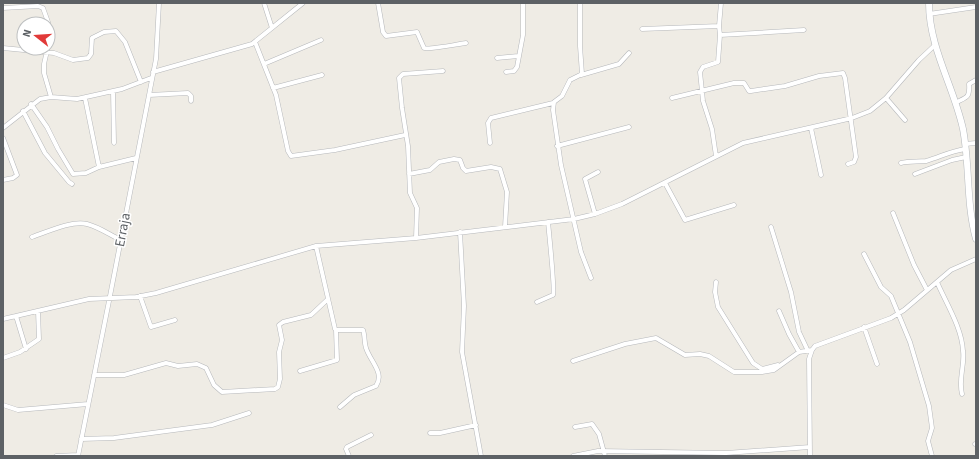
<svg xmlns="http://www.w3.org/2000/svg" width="979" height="459" font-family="'Source Sans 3',sans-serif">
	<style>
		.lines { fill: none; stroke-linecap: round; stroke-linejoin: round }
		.minor-casing { stroke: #b6b8bb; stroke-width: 5 }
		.secondary-casing { stroke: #b4b8bc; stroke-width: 7 }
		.minor { stroke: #fff; stroke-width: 4 }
		.secondary { stroke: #fff; stroke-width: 6 }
		.labels { text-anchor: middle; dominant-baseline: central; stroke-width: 3; stroke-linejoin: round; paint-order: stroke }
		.street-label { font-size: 14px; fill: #5d6165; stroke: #fff }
	</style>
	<rect width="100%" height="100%" fill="#efece5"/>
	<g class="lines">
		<!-- minor casing -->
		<g class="minor-casing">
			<path id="minor" d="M264,3L272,28
				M378,3L383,32L386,36L417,32L424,48C429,50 458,44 466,43
				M580,3V46L582,74L570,80L562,96L554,102L553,110L561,165L581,252L591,278
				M3,8L38,6L43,8L48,22L49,42L44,64V73L51,97
				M929,14L976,7
				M719,26L721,3
				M642,29L719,26L720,35
				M255,42L276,95L288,151L291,156L335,150L405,135
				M3,48L54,53L73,60L88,58L91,54L92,38L104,32L116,31L125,42L141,82
				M497,58L518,56
				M264,64L321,40
				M153,72L252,44L303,3
				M506,72L514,71L517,67L523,35V3
				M581,75L619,64L629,53
				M273,88L322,75
				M113,91L114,143
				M149,95L188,93L191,96V101
				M85,98L99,167
				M672,98L734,83H744L749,91H751L785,86L819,76L843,73L845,78L856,157L854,162L848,164
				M886,98L905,120
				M955,103C967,97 970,98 969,84L976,80
				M31,104L47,127L58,149L73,174L86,173L99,167L136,158
				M23,111L45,153L69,182L72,184
				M3,128L40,99L51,97L77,99L122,89L151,78
				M811,128L821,175
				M3,138L17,175L13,178L3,180
				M490,143L488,123L491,118L553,103
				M965,144L976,143
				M557,146L629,127
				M716,156L712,129L703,101L700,72L703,67L718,62L720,35L804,30
				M901,163C909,161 918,162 926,161C940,157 951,151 965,149
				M409,174L430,170L439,162L454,159L460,160L463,168L466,171L491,167L500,169L507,192L505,227
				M915,174L952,160L966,157
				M665,183L685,220L734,205
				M893,213L914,265L927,290
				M595,214L585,179L598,172
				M771,227L791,292L799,332L807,349
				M460,232L464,306L462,352L481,456
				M32,237C47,232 72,220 87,224C99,227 110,235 121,240
				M416,238L417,208L410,193L408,146L402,108L399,78L403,74L443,71
				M316,246L335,329L337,330H363C365,335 364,342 366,348C370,361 385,373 376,386L354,395L340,407
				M864,254L881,287L891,296L910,342L929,406L932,428L928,441L932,456
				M716,282L715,292L718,307L753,363L762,369L778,365
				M937,282C946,303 962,328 963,351C965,366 958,379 962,394
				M140,296L151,327L175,320
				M537,302L553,295C555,292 549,232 548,222
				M779,311L789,334L799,352
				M16,316L26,349
				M3,319L89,299L136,297L156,293L316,246L416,238L574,219L595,214L622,204L743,143L852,118L870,111L886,98L919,60L935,45
				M864,327L877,364
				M3,358L20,352L39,339L38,311
				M573,361L625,344L656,338L685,355L700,354L709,356L734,372H762L774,370L799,352L812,350
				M300,371L337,360L336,330
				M94,375H124L166,363L178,366L197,364L206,368L214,385L222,392L275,389L278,387L280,379L279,352L282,340L279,325L283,322L311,315L327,300
				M3,405L18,410L88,404
				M575,427L592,424L599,434L605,456
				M430,433H440L476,425
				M81,439L114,438L212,425L249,413
				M975,444H976
				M56,456L78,455
				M78,456L110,296L156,59L159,3
				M349,456L346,449L347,447L371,435
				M573,456L598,451L726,453L810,447
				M810,456L809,359L812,350L815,346L891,318L904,310L951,270L976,259"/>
		</g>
		<!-- secondary casing -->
		<g class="secondary-casing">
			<path id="secondary" d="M929,3C929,48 954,87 963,129C970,166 966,203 976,239"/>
		</g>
		<!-- minor -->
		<use href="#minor" class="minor"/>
		<!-- secondary -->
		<use href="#secondary" class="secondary"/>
	</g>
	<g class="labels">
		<!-- street labels -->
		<g class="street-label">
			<text transform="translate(123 230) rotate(-79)">Erraja</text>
		</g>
	</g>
	<!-- border -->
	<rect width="979" height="459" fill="none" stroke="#5d6165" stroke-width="8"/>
	<!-- north arrow -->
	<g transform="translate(36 36) rotate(287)"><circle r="19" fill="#ffffff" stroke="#bec0c1"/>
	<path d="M0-3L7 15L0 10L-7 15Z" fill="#e13a39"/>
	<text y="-6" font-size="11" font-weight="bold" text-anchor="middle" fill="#5d6165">N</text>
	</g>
</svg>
